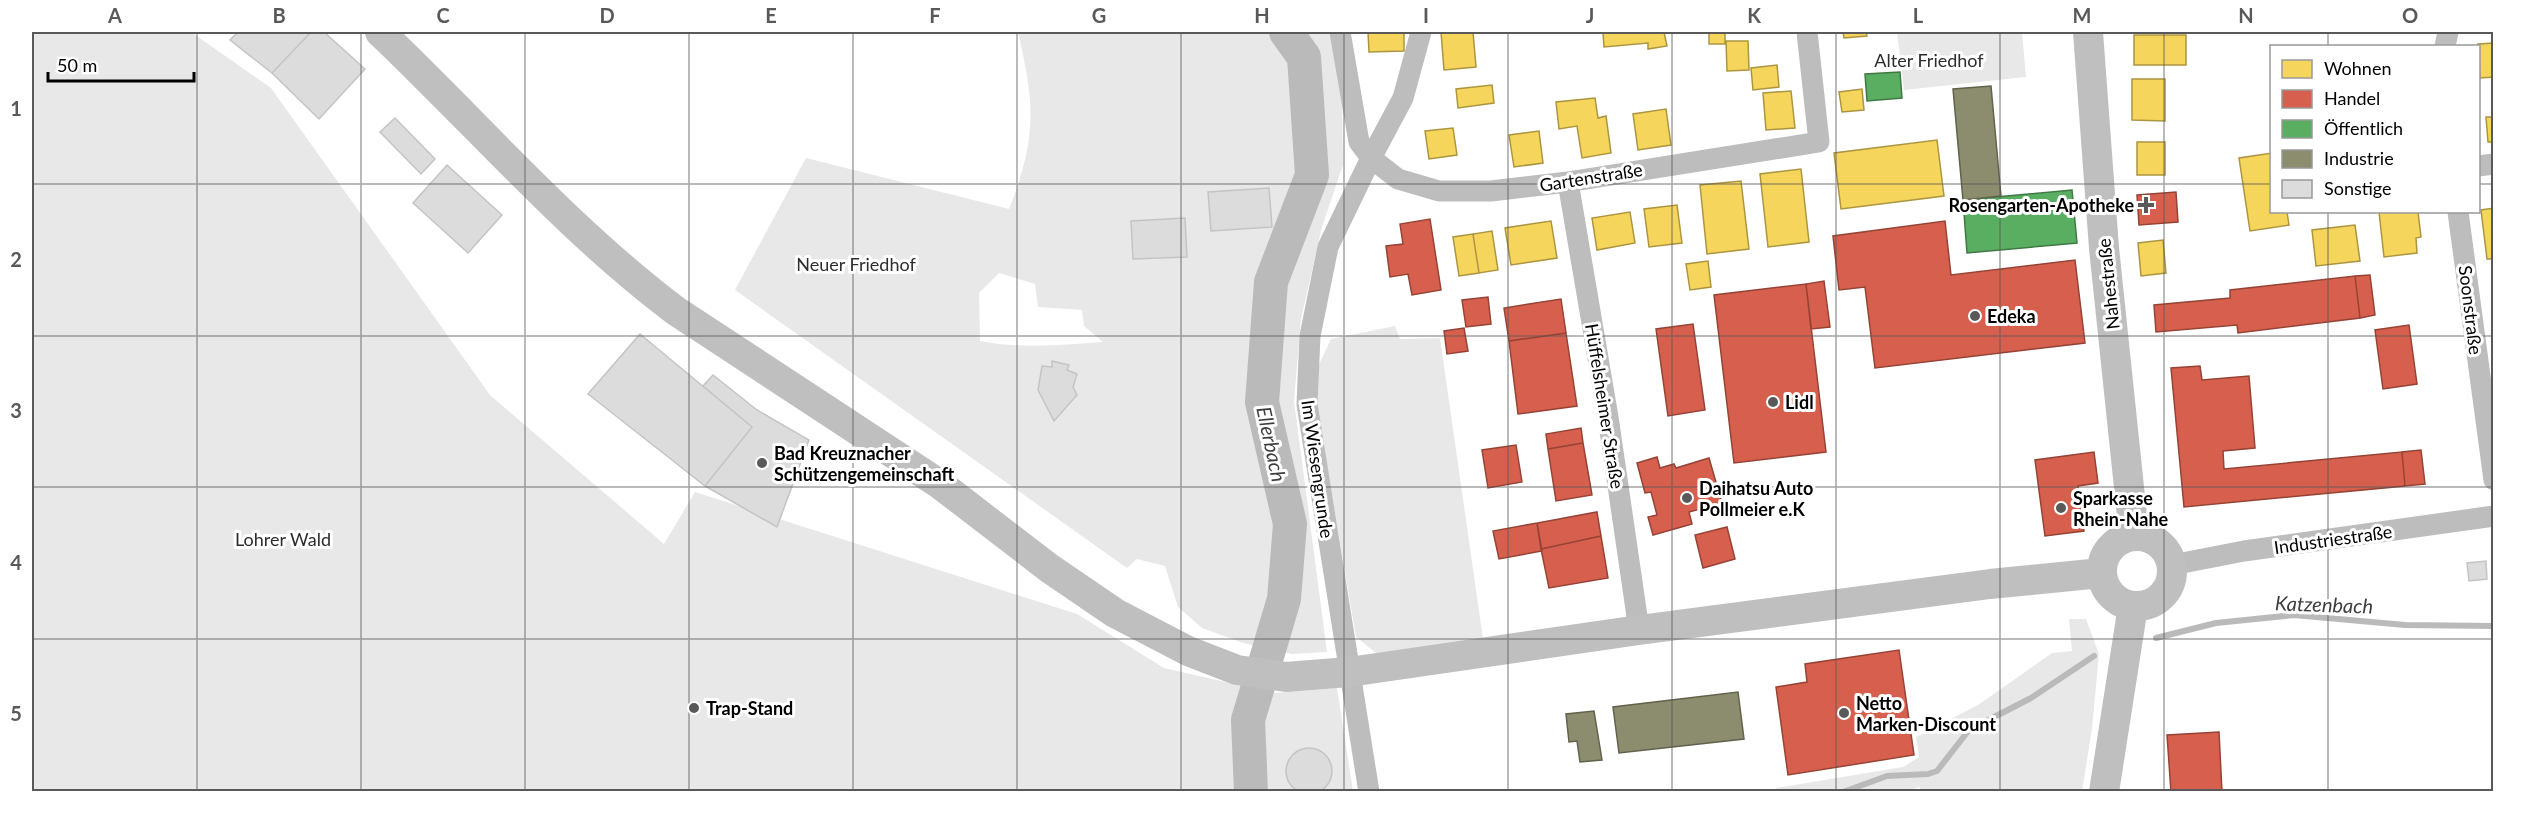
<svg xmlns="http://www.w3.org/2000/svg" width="2525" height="823" font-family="Lato,sans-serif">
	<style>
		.green { fill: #e8e8e8; fill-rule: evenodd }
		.homes { fill: #f6d55c; stroke: #ac9540; stroke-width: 1.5 }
		.shops { fill: #d6604d; stroke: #964336; stroke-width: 1.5 }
		.public { fill: #5aae61; stroke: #3f7a44; stroke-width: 1.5 }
		.industry { fill: #8c8c6e; stroke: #62624d; stroke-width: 1.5 }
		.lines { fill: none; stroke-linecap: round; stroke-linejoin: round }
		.stream { stroke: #bababa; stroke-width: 6 }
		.river { stroke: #bababa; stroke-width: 34 }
		.building { fill: #dcdcdc; stroke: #c4c4c4; stroke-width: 1.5 }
		.street { stroke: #bdbdbd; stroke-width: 21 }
		.secondary { stroke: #bfbfbf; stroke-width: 30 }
		.grid { fill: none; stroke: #595959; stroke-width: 1.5; stroke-opacity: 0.55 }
		.poi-dot { fill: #595959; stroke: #fff; stroke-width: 2 }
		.labels { text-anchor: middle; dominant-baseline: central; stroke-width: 6; stroke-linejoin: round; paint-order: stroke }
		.park-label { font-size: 18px; fill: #2d2d2d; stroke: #fff }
		.street-label { font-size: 18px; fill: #000; stroke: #fff }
		.poi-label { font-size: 18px; font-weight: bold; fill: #000; stroke: #fff; text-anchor: start }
		.water-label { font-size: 20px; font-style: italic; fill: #3e3e3e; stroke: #fff }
		.neatline { fill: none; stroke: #595959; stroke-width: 2 }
		.grid-label { font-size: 20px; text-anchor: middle; font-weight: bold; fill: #595959 }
	</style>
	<rect width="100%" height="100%" fill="#fff"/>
	<!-- green -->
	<path class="green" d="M32,32H191L271,88L490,395L664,544L695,492L1077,614L1164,668L1274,693L1337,688L1353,791H32Z
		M1018,32H1335L1342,93L1343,165L1322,227L1301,319L1294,401L1327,652L1292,654L1243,643L1202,628L1178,607L1165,566L1137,559L1127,568L735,290L806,158L1009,209C1037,138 1035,105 1018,32ZM999,273L1035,284L1038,307L1082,310L1084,326L1103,342C1061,345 1021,349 980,341L979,293Z
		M1897,32H2022L2026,77L1904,90Z
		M1395,326L1400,339L1440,338L1483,639L1376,653L1356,637L1318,412L1317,369L1331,339Z
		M2069,619H2086L2099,654L2092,729L2082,791L1924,792L1919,787L1906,792L1773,791L1777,788L1903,767L1919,757L1916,737L1978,705L2052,653L2072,651Z"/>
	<!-- homes -->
	<path class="homes" d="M1368,32H1404V51L1369,52Z
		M1441,32H1473L1476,67L1444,70Z
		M1603,32H1664L1667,46L1648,49V43L1604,47Z
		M1709,32H1725V44H1709Z
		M1843,32H1866L1867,36L1844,38Z
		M2134,35H2186V65H2134Z
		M1726,41H1748L1749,70L1727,71Z
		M2494,43V77L2480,78L2478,44Z
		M1777,65L1779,87L1753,90L1751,68Z
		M2132,79H2165V121L2132,120Z
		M1492,85L1494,103L1458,108L1456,89Z
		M1862,89L1864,110L1842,112L1839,92Z
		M1791,91L1795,128L1766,130L1763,93Z
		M1595,98L1598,118L1606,116L1611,153L1582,158L1577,126L1559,129L1556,102Z
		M1666,109L1671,145L1638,150L1633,114Z
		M2486,117H2494V142H2488Z
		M1453,128L1457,155L1429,159L1425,131Z
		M1539,131L1543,163L1514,167L1509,135Z
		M1937,140L1944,196L1841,209L1834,153Z
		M2137,142H2165V175H2137Z
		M2272,153V212H2287L2289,225L2250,231L2239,158Z
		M1801,169L1809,242L1768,247L1760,174Z
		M1741,181L1749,249L1707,254L1700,185Z
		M1677,205L1682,243L1649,247L1644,209Z
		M2494,208V259H2487L2481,210Z
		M1630,212L1635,243L1597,250L1592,218Z
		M2379,212H2418L2421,237L2416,238L2417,253L2384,257Z
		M1551,221L1557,258L1511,265L1505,228Z
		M2355,225L2360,261L2316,266L2312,230Z
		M1492,231L1498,270L1479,273L1473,234Z
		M1473,234L1479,273L1459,276L1453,237Z
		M2163,240L2166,273L2141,276L2138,243Z
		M1708,261L1711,287L1690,290L1686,264Z"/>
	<!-- shops -->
	<path class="shops" d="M2176,192L2178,222L2139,225L2137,195Z
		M1430,219L1441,290L1412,295L1408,274L1390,277L1386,246L1403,244L1400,224Z
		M1945,221L1951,275L2075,260L2085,343L1875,368L1865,287L1839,290L1833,236Z
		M2370,275L2375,315L2360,318L2355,276Z
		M2355,276L2360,318L2238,333L2237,325L2156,332L2154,305L2230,298V290Z
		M1824,281L1830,327L1811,329L1806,284Z
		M1806,284L1826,452L1734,463L1714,295Z
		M1488,297L1491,324L1466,327L1462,300Z
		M1561,299L1566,333L1509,341L1504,308Z
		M1693,324L1705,410L1668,416L1656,329Z
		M2409,325L2417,384L2383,389L2375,330Z
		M1464,328L1468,351L1447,354L1444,331Z
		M1566,333L1577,406L1518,414L1509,341Z
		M2200,366L2202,380L2249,376L2255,448L2223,451L2224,469L2402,452L2405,486L2184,507L2171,368Z
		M1581,428L1583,443L1548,449L1546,434Z
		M1583,443L1592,495L1556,501L1548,449Z
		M1516,445L1522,482L1488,488L1482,450Z
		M2421,450L2425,484L2405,486L2402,452Z
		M2094,452L2098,483L2078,486L2084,531L2045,536L2035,460Z
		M1657,457L1660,468L1674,464L1676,468L1709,458L1722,503L1689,512L1692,524L1653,535L1648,517L1657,515L1651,492L1645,493L1637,463Z
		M1597,512L1601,536L1541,549L1537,523Z
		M1537,523L1542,551L1499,559L1493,531Z
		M1727,527L1735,559L1703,568L1695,535Z
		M1601,536L1608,578L1549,588L1541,549Z
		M1899,650L1914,755L1788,775L1776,687L1807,682L1805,664Z
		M2219,732L2222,792H2171L2167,735Z"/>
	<!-- public -->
	<path class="public" d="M1900,72L1902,98L1867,101L1865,74Z
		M2072,190L2077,243L1967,253L1963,200Z"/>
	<!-- industry -->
	<path class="industry" d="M1991,86L2001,196L1963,200L1953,89Z
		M1738,692L1744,739L1619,753L1613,707Z
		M1594,711L1602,760L1580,762L1577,741L1569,742L1566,714Z"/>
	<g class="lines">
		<!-- stream -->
		<path class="stream" d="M2156,638L2216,623L2294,615L2405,625L2494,626
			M1843,792L1887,776L1928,774L1937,771L1969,730L2031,698L2094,656"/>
		<!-- river -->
		<path class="river" d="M1251,792L1248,720L1284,599L1290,524L1262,402L1271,282L1312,175L1304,57L1286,32"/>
	</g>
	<!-- building -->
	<path class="building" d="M238,32H311L272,73L230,40Z
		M311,32H324L365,69L319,119L272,73Z
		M395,118L435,159L421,174L380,132Z
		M447,165L502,215L468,253L413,203Z
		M1269,188L1272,227L1211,231L1208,192Z
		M1185,218L1187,257L1133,259L1131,221Z
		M640,334L752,427L705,486L588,394Z
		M1052,361L1069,365L1067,370L1077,374L1073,387L1077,395L1054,421L1038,390L1042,366L1052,367Z
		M713,375L757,410L809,440L777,527L705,486L752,427L703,386Z
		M2486,561L2487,579L2469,581L2467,563Z
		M1286 771a23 23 0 1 1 46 0a23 23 0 1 1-46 0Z"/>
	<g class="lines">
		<!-- street -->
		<path class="street" d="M1340,32L1359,142L1371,158L1328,247L1310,336L1307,404L1369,792
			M1421,32L1403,98L1371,158L1398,179L1439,191H1491L1568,182L1819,142L1807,32
			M2445,46L2448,32
			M2478,166L2494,164
			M1568,182L1608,417L1639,630
			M2458,212L2494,480
			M2172,565L2244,551L2494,516"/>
		<!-- secondary -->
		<path class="secondary" d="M380,32C478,125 567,229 676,311L941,485L1049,568L1115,613L1188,651L1237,670L1286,677L1349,672L1639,630L1990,584L2101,573
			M2088,32L2104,248L2134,535
			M2102 571a35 35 0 1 1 70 0a35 35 0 1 1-70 0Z
			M2104,792L2133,606"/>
	</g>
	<!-- grid -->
	<path class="grid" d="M197,32V792M361,32V792M525,32V792M689,32V792M853,32V792M1017,32V792M1181,32V792M1344,32V792M1508,32V792M1672,32V792M1836,32V792M2000,32V792M2164,32V792M2328,32V46M32,184H2272M2478,184H2494M2328,212V792M32,336H2494M32,487H2494M32,639H2494"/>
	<!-- markers -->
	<g class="poi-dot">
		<path d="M2143 196h6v6h6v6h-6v6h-6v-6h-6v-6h6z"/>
		<circle cx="1975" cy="316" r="6"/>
		<circle cx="1773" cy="402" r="6"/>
		<circle cx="762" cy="463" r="6"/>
		<circle cx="1687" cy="498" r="6"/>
		<circle cx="2061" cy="508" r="6"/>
		<circle cx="694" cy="708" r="6"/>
		<circle cx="1844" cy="713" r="6"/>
	</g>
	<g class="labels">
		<!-- park labels -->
		<g class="park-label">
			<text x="1929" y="60">Alter Friedhof</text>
			<text x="856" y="264">Neuer Friedhof</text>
			<text x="283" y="539">Lohrer Wald</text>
		</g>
		<!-- street labels -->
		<g class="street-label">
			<text transform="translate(1591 177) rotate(-9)">Gartenstraße</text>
			<text transform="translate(2108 284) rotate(-96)">Nahestraße</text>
			<text transform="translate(2471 310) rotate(83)">Soonstraße</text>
			<text transform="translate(1605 406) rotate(81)">Hüffelsheimer Straße</text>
			<text transform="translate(1318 469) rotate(82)">Im Wiesengrunde</text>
			<text transform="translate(2333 539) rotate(-8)">Industriestraße</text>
		</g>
		<!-- poi labels -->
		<g class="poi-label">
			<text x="2134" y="205" text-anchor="end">Rosengarten-Apotheke</text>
			<text x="1987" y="316">Edeka</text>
			<text x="1785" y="402">Lidl</text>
			<text x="774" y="453">Bad Kreuznacher<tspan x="774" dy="21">Schützengemeinschaft</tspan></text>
			<text x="1699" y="488">Daihatsu Auto<tspan x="1699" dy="21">Pollmeier e.K</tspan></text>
			<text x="2073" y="498">Sparkasse<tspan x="2073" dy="21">Rhein-Nahe</tspan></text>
			<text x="1856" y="703">Netto<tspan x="1856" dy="21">Marken-Discount</tspan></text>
			<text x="706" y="708">Trap-Stand</text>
		</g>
		<!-- water labels -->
		<g class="water-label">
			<text transform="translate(1272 444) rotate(78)">Ellerbach</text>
			<text transform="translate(2324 604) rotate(2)">Katzenbach</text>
		</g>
	</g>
	<!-- border -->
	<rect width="2525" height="823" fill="none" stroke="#ffffff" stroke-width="66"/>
	<!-- legend -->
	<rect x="2270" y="45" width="210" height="168" fill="#ffffff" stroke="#999999" stroke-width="1.5"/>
	<rect x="2282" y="60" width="30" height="18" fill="#f6d55c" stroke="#999999" stroke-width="1.5"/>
	<text x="2324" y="75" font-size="18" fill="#000000">Wohnen</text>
	<rect x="2282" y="90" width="30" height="18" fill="#d6604d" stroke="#999999" stroke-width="1.5"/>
	<text x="2324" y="105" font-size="18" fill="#000000">Handel</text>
	<rect x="2282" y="120" width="30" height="18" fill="#5aae61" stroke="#999999" stroke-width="1.5"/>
	<text x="2324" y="135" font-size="18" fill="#000000">Öffentlich</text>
	<rect x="2282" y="150" width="30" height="18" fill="#8c8c6e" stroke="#999999" stroke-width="1.5"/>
	<text x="2324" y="165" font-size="18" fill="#000000">Industrie</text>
	<rect x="2282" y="180" width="30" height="18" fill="#dcdcdc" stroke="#999999" stroke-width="1.5"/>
	<text x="2324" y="195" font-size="18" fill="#000000">Sonstige</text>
	<!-- scale -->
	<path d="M48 72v9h146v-9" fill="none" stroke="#000000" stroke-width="3"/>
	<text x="57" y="72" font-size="18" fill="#000000" stroke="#ffffff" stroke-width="4.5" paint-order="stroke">50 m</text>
	<rect x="33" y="33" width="2459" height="757" class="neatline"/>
	<g class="grid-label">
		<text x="115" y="23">A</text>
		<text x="279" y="23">B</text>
		<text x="443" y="23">C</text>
		<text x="607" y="23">D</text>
		<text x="771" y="23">E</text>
		<text x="935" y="23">F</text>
		<text x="1099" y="23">G</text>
		<text x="1262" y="23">H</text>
		<text x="1426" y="23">I</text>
		<text x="1590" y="23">J</text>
		<text x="1754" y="23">K</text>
		<text x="1918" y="23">L</text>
		<text x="2082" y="23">M</text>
		<text x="2246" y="23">N</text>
		<text x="2410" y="23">O</text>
		<text x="16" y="116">1</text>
		<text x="16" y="267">2</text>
		<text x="16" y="418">3</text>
		<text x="16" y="570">4</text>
		<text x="16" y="721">5</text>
	</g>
</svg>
